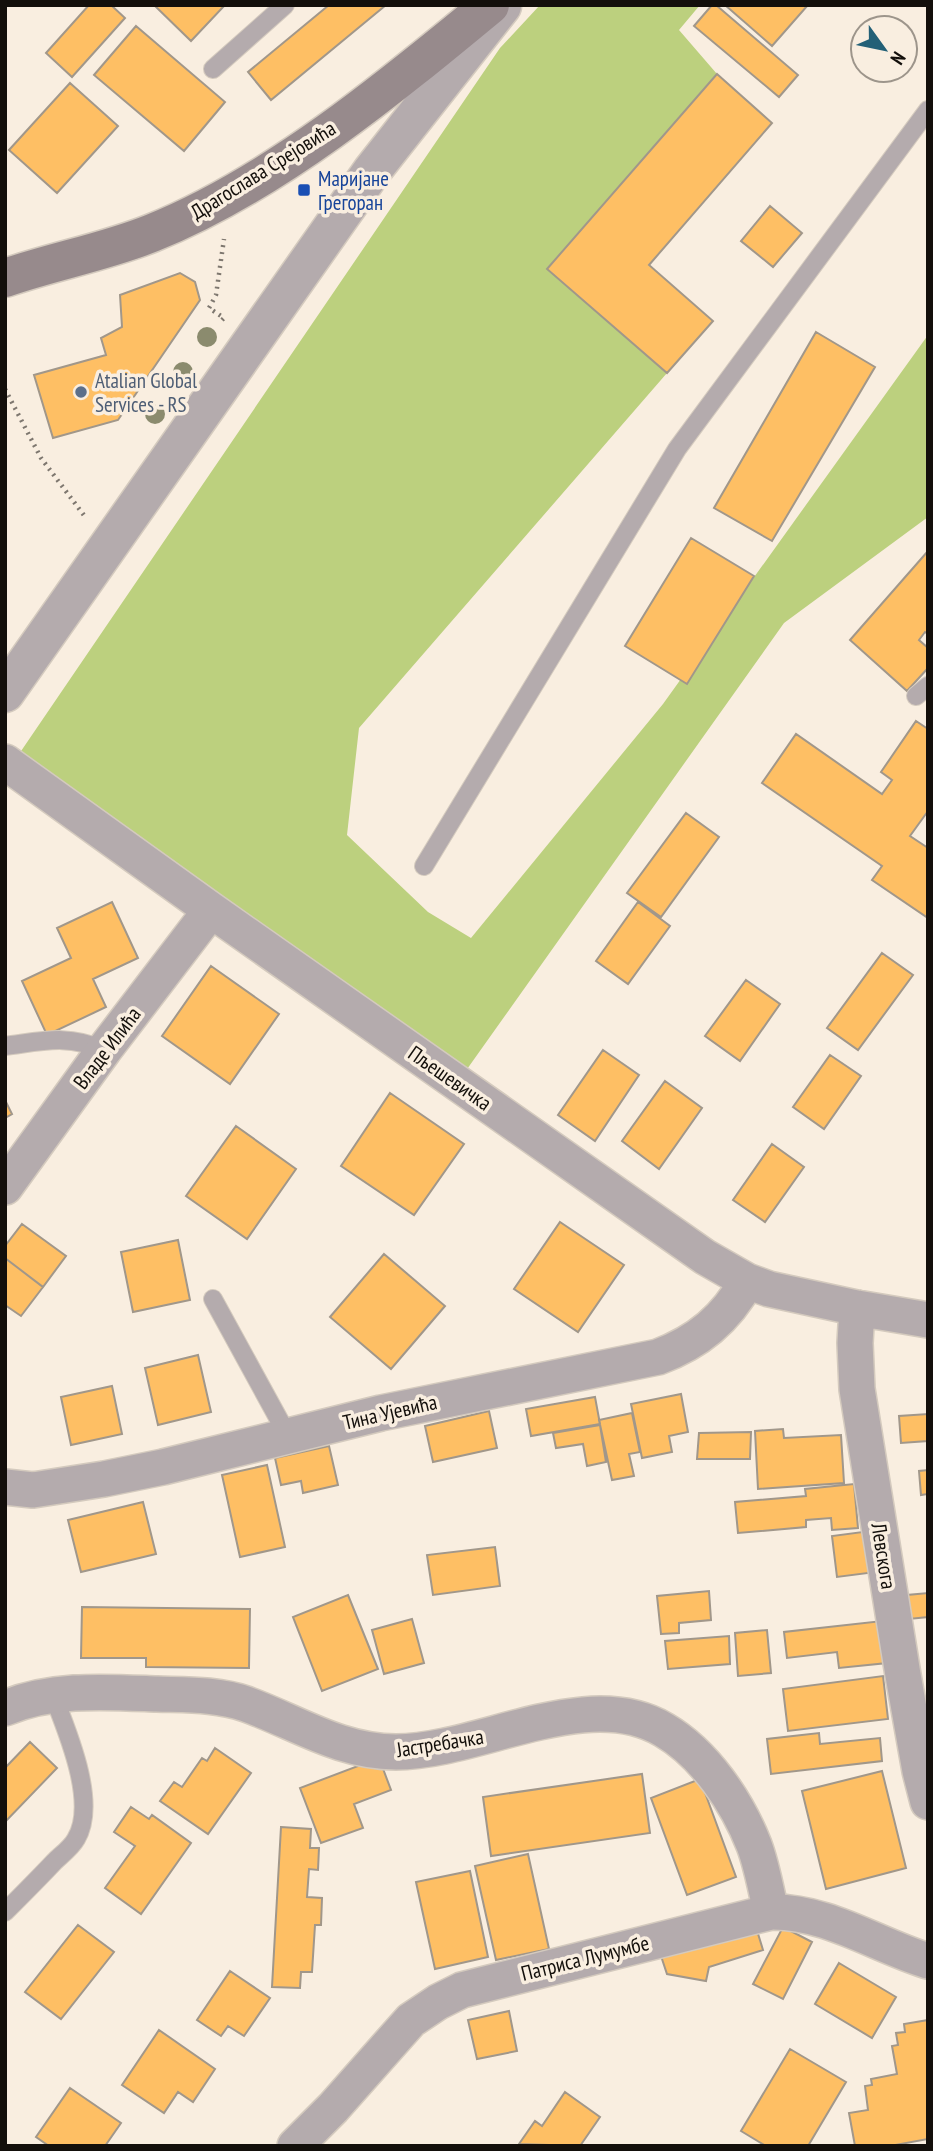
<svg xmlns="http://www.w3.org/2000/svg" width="933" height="2151" font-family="'PT Sans Narrow',sans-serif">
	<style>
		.green { fill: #bcd07e }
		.building { fill: #febf64; stroke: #a1978a; stroke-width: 2 }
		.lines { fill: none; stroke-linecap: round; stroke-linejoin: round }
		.service-casing { stroke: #d4cabe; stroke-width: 20 }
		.minor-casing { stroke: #d4cabe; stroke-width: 38 }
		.tertiary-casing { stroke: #d4cabe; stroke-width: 41 }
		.secondary-casing { stroke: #d4cabe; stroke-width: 41 }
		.path { stroke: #7e776f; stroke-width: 4.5; stroke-dasharray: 2 5; stroke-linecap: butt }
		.service { stroke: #b4abad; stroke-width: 18 }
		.minor { stroke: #b4abad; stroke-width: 35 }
		.tertiary { stroke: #b4abad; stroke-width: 38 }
		.secondary { stroke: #978a8c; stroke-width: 38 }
		.tree { fill: #8b8b6e }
		.transit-dot { fill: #1a4fb4; stroke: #f9eee0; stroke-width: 2.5 }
		.service-dot { fill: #5c6f8a; stroke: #f9eee0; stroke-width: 2.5 }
		.labels { text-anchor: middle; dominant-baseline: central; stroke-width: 7; stroke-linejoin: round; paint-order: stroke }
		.street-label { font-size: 21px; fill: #130f0b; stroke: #f9eee0 }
		.transit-label { font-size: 21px; fill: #164399; stroke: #f9eee0; text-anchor: start }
		.service-label { font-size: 21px; fill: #4e5e75; stroke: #f9eee0; text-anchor: start }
	</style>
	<rect width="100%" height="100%" fill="#f9eee0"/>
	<!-- green -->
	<path class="green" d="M540,5H700L679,30L717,74L548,269L667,373L359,728L347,835L428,912L471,938L663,704L928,335V517L784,623L465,1072L17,757L500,48Z"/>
	<!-- building -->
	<path class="building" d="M89,5H111L125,18L72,77L46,53Z
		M154,5H225L191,41Z
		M329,5H386L271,100L248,72Z
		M712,5H716L798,75L779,97L694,26Z
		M725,5H808L772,46Z
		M136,26L225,102L184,151L94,75Z
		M717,74L772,123L649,265L713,321L667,373L547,269Z
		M70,83L118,126L57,193L9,150Z
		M770,206L802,233L773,267L741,241Z
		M180,273L195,282L200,300L118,420L53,438L34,375L106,355L101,338L122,327L120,295Z
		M816,332L875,367L772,541L714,508Z
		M691,538L754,576L687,684L625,646Z
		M928,551V634L925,632L919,640L928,648V668L907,691L850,640Z
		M916,721L928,729V811L910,836L928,848V918L872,880L882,866L762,783L796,734L882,794L892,780L881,772Z
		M686,813L719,837L661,917L627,893Z
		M112,902L138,958L93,979L106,1007L47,1035L22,981L71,958L57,928Z
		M638,902L670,926L628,984L596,961Z
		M882,953L913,975L858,1050L827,1028Z
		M211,966L279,1014L230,1084L162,1036Z
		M746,980L780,1004L740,1061L705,1036Z
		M603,1050L639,1075L595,1141L558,1115Z
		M830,1055L861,1076L824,1129L793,1107Z
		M665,1081L702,1108L659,1169L622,1141Z
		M390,1093L464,1144L414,1215L341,1166Z
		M5,1100L12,1114L5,1118Z
		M236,1126L296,1169L247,1239L186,1196Z
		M772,1144L804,1167L765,1222L733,1200Z
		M560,1222L624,1265L578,1332L514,1289Z
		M22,1224L66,1256L43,1287L5,1258V1246Z
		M178,1240L190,1300L133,1312L121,1252Z
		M384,1254L445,1306L391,1369L330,1317Z
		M5,1258L43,1287L21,1316L5,1305Z
		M198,1355L211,1412L158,1425L145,1368Z
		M112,1386L122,1434L71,1445L61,1397Z
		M681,1394L688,1432L669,1436L672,1452L642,1458L631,1404Z
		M595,1397L600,1424L531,1436L526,1409Z
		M489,1411L497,1448L433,1462L425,1426Z
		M632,1413L640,1452L629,1454L634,1476L612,1480L599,1420Z
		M928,1414V1441L901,1443L899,1416Z
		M600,1425L606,1462L587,1466L583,1444L556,1448L553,1433Z
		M783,1429L784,1438L841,1435L844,1483L758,1489L755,1431Z
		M751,1432L750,1459H697L699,1433Z
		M329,1446L338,1485L303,1493L301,1481L281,1485L275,1458Z
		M267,1465L285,1547L240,1557L222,1475Z
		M928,1470V1494L921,1495L919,1471Z
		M854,1484L858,1528L832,1530L831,1518L806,1520V1527L738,1533L735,1502L806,1496L805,1489Z
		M143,1502L156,1554L81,1572L68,1520Z
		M870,1531L876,1572L837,1577L832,1536Z
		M495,1547L500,1586L433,1595L427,1555Z
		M709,1591L711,1620L679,1623V1633L661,1634L657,1596Z
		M928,1593V1617L909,1619L907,1595Z
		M348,1595L378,1669L322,1691L293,1617Z
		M82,1607L250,1609L249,1668L146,1667V1658H81Z
		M412,1619L424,1663L384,1674L372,1630Z
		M882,1621L887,1663L839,1668L837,1652L787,1658L784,1632Z
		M767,1630L771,1673L738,1676L735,1633Z
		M729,1636L730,1664L668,1669L665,1641Z
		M883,1676L888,1719L788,1731L783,1689Z
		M819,1733L820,1744L880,1738L882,1761L771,1774L767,1739Z
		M30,1742L57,1768L5,1822V1768Z
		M215,1748L251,1773L208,1834L160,1801L174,1782L182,1787L202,1758L207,1761Z
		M379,1758L391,1790L354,1804L363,1828L321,1843L300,1788Z
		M882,1771L906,1868L826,1889L802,1791Z
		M642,1774L650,1833L491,1856L483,1797Z
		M700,1779L736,1877L687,1895L651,1798Z
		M131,1807L149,1819L152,1815L191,1843L141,1914L105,1888L135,1846L114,1832Z
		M281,1827L311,1829L310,1848H319L318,1870L309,1869L307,1897L322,1898L321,1925H315L312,1972H301L300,1988L272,1987Z
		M528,1854L549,1949L496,1960L475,1866Z
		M470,1871L488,1957L435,1969L416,1882Z
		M755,1924L763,1950L709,1967L706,1981L667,1974L660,1953Z
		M78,1925L114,1952L61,2019L25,1992Z
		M783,1927L812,1942L783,1999L753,1984Z
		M839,1963L896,1997L872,2038L815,2004Z
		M230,1971L270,1998L244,2036L228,2026L221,2036L197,2020Z
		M509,2011L517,2051L477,2059L468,2020Z
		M928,2020V2139L890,2146H855L849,2113L868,2110L865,2086L872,2085L871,2079L897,2074L892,2046L898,2045L896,2033L905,2032L904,2024Z
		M159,2030L215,2069L193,2102L178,2092L164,2113L122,2085Z
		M790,2049L846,2082L808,2146H766L741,2131Z
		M70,2088L121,2123L105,2146H49L36,2137Z
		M565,2092L600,2117L580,2146L519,2144L535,2121L542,2126Z"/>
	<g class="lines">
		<!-- service casing -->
		<g class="service-casing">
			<path id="service" d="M213,69L285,5
				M916,696L928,686
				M424,866L677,449L928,110
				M5,1046C44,1041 67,1034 104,1050
				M213,1299L288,1436
				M5,1912C21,1896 38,1879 54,1862C61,1855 71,1848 76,1839C98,1803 67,1731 53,1695"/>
		</g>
		<!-- minor casing -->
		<g class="minor-casing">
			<path id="minor" d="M5,762L211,910L705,1257L747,1281L769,1289L857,1308L928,1320
				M5,1187L104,1050L211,910
				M857,1308L855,1343L857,1389L903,1675L920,1771L928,1802
				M5,1487L33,1490L104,1479L163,1467L381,1413L658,1357C698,1342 726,1319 747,1281
				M5,1708C53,1688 106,1692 157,1694C186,1695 218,1694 246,1704C296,1722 340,1752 396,1752C479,1752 587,1684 664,1730C705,1754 737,1802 754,1845C762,1866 766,1890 771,1912
				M295,2146L333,2108L411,2020L438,2002L462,1990L771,1912C827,1911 876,1945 928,1961"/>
		</g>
		<!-- tertiary casing -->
		<g class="tertiary-casing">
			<path id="tertiary" d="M5,693L372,171L502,6"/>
		</g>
		<!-- secondary casing -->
		<g class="secondary-casing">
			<path id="secondary" d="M5,278C54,261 105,252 152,233C272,185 391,87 490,5"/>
		</g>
		<!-- path -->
		<path class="path" d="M222,320L224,318L209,308L216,295L224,239
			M5,389L41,458L86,518"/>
		<!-- service -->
		<use href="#service" class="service"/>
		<!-- minor -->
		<use href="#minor" class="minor"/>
		<!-- tertiary -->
		<use href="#tertiary" class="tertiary"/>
		<!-- secondary -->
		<use href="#secondary" class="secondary"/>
	</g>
	<!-- trees -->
	<g class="tree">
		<circle cx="207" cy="337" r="10"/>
		<circle cx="183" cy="372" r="10"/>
		<circle cx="155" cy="414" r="10"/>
	</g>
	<!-- markers -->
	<rect class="transit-dot" x="297" y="183" width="14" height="14" rx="3.5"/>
	<circle class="service-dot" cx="81" cy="392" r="7"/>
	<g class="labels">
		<!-- street labels -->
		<g class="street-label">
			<text transform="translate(263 170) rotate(-32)">Драгослава Срејовића</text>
			<text transform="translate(107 1048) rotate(-53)">Владе Илића</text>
			<text transform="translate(450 1078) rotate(35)">Пљешевичка</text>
			<text transform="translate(390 1412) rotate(-13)">Тина Ујевића</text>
			<text transform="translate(884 1556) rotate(81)">Левскога</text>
			<text transform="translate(440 1743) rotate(-9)">Јастребачка</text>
			<text transform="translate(585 1958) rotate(-14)">Патриса Лумумбе</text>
		</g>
		<!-- transit labels -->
		<g class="transit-label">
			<text x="318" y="178">Маријане<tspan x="318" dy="24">Грегоран</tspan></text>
		</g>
		<!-- service labels -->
		<g class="service-label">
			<text x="95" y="380">Atalian Global<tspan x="95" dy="24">Services - RS</tspan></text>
		</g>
	</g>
	<!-- border -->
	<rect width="933" height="2151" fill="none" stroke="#130f0b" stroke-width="14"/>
	<!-- north arrow -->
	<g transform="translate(884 49) rotate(123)"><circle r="33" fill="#f9eee0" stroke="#9d958b" stroke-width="2"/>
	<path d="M0-5L12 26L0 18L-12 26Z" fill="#236077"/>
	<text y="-10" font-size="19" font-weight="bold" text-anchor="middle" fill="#130f0b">N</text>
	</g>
</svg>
